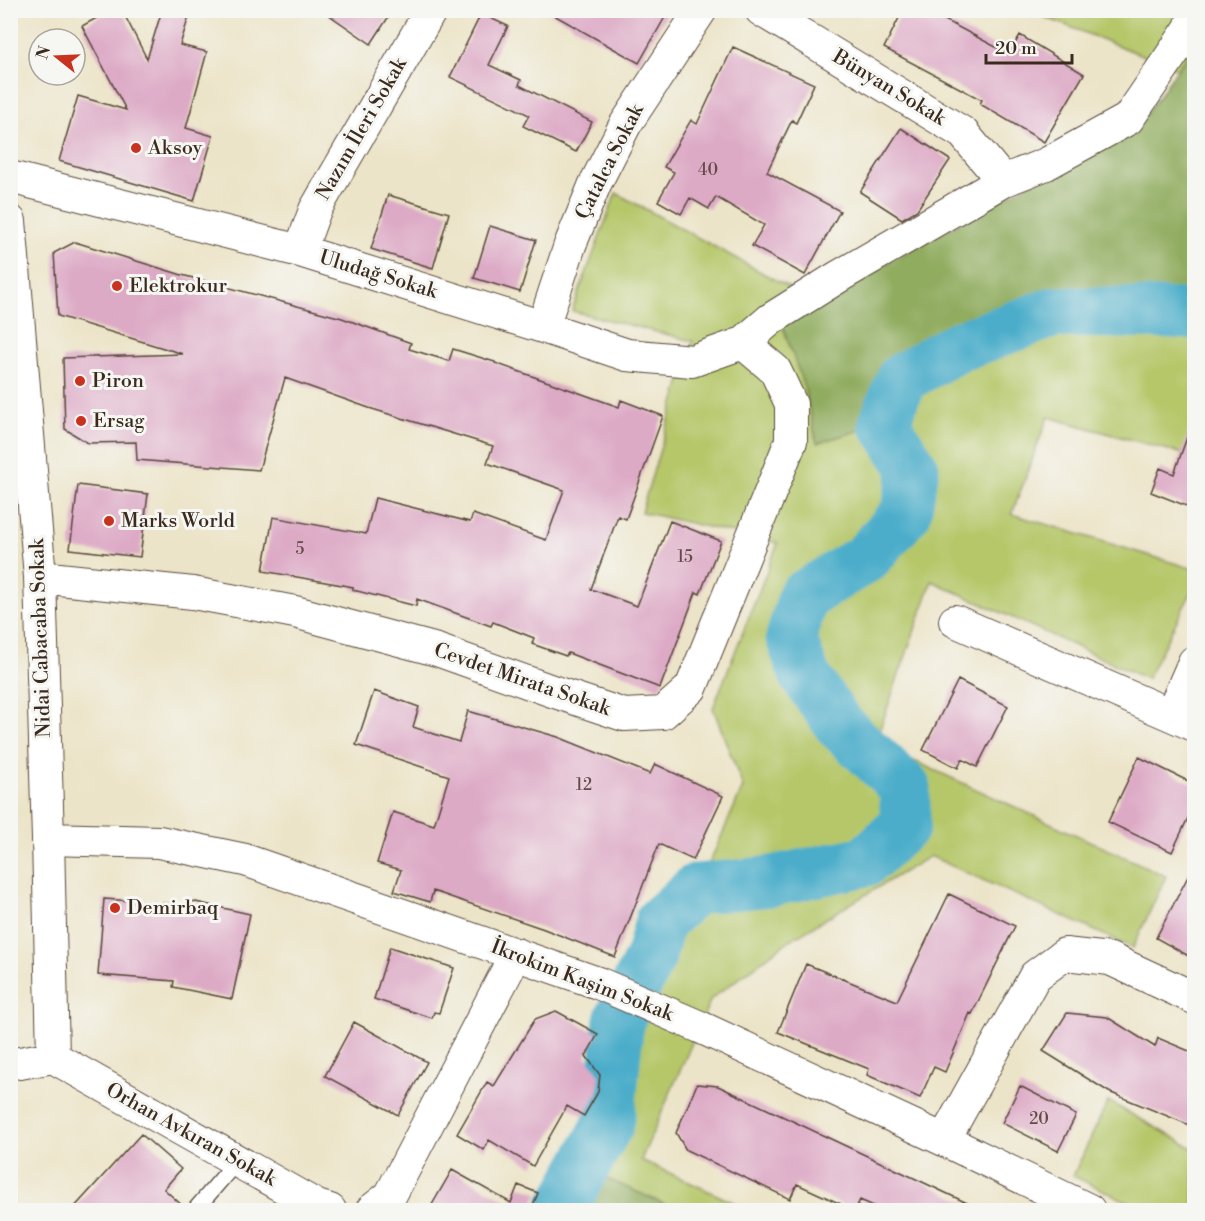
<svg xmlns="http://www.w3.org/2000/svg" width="1205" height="1221" font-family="'Libre Bodoni',serif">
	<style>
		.green { fill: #b6c76a; stroke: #787844; stroke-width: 1.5 }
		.forest { fill: #90ac5e; stroke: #666b3e; stroke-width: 1.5 }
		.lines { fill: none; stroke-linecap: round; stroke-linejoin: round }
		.river { stroke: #4badca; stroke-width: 51 }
		.building { fill: #ddaac6 }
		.service-casing { stroke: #564638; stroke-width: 18 }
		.minor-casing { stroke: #564638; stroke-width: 34 }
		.service { stroke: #fff; stroke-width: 15 }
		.minor { stroke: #fff; stroke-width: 32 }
		.poi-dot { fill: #c8321e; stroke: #f6f6f2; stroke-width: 2 }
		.labels { text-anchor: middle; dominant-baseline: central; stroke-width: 6; stroke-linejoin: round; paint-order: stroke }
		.number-label { font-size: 16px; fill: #644a48 }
		.street-label { font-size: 20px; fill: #3b2a1e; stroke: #f6f6f2 }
		.poi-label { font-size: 20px; fill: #3b2a1e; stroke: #f6f6f2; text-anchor: start }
	</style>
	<rect width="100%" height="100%" fill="#f6f6f2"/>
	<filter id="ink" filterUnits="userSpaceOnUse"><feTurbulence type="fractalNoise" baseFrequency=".0167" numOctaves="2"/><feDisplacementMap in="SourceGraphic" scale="12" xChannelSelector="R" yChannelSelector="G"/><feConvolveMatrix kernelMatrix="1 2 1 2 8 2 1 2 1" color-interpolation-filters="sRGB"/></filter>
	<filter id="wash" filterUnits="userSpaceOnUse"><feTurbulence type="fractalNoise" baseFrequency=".008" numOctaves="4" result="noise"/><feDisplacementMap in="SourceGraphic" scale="24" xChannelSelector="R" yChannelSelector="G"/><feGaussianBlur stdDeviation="1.35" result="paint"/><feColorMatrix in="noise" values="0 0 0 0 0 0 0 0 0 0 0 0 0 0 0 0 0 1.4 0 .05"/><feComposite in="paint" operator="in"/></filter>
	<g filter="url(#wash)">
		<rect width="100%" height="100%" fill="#ece4c8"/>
		<!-- green -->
		<path class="green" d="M1029,11H1194V60L1186,57L1178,69Z
			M616,193L816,302L804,386L817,443L868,428L874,407L895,368L951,330L1043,300L1194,299V457L1048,417L1012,514L1194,569V587L1147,679L932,581L875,743L1166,876L1133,948L930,856L790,940L711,999L641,1160L750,1210H678L603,1178L585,1210H538L600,1109L607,1007L651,896L705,873L743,787L713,708L778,543L641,512L693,341L572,311Z
			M1108,1101L1194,1149V1210H1145L1073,1176Z"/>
		<!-- forest -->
		<path class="forest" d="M1186,57L1194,60V299L1043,300L951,330L895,368L874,407L868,428L817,443L804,386L781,322L1141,122Z
			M603,1177L678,1210H585Z"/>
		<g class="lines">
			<!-- river -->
			<path class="river" d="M561,1210L609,1123L619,1020L651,956L660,921L696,889L772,881L866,861L905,825V787L840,726L805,676L791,638L803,596L866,558L906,513L914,469L884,423L902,378L957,347L1054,312L1194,314"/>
		</g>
		<g id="blocks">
			<!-- building -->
			<path class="building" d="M111,10H122L147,59L162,10H191L180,45L207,52L186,128L213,136L194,201L59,161L78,96L126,110L82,26Z
				M322,10H393L371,44Z
				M545,10H669L639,63Z
				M903,10H926L1009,54L1020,35L1084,74L1044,142L980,104L982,100L884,48Z
				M481,14L508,26L489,65L521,80L519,85L592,122L576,152L523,126L529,115L450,77Z
				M733,47L814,84L796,123L792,120L767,172L840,211L805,275L752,246L764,225L716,197L709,209L690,198L681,214L658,201L674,172L664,167L691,120L697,124Z
				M901,128L950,160L917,210L902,219L860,192Z
				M388,195L449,213L433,268L371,249Z
				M490,226L536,240L520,292L474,278Z
				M75,242L182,275L342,318L411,343L409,349L449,361L453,349L495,362V363L619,407L621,400L663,416L626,519L618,516L591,589L637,606L670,521L721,541L700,594L696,592L660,688L568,653L566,656L532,644L534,638L493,622L491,626L417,599L416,606L353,590V587L263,571L273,517L366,534L375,498L470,522L473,514L546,540L564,490L487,463L493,446L369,408L285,378L259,470L137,460L136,442L88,443L65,429L63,358L183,354L58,316L54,253Z
				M1191,426L1194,427V509L1151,492L1160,468L1174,474Z
				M78,485L148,494L140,557L70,549Z
				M958,680L1008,706L977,767L962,759L958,768L923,750Z
				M374,691L419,707L413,727L459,742L468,711L558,737L650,774L655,764L723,796L693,860L659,844L615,957L544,929L433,891L430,902L394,891L401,870L377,863L393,812L434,825L449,776L356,745Z
				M1139,757L1194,784V805L1172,852L1108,822Z
				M1194,865V959L1156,938Z
				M949,894L1015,926L972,1014L970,1013L945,1072L934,1067L920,1098L867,1075L869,1069L778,1032L806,964L897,1001Z
				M104,899L190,905L191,901L250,914L232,999L173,987L174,981L98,975Z
				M390,947L454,968L439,1013L434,1012L432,1018L374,999Z
				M556,1011L598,1034L586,1056L600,1075L598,1092L584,1116L567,1106L533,1166L489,1140L484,1150L457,1134L487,1082L494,1086L535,1019Z
				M1067,1013L1107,1017L1155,1047L1158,1038L1194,1053V1127L1109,1092L1043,1051Z
				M354,1022L427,1062L398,1115L325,1076Z
				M697,1084L718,1086L982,1210H883L860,1200L855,1210H854L797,1184L790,1199L686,1150L676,1133Z
				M1020,1086L1076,1115L1058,1151L1002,1123Z
				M141,1134L181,1169L164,1189L185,1208L186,1210H72Z
				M452,1170L511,1203L518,1185L538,1193L531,1210H429Z"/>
		</g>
	</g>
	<g filter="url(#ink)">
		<use href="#blocks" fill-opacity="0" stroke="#564638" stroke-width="1.5"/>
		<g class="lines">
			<!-- service casing -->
			<g class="service-casing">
				<path id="service" d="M195,1210L237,1161"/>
			</g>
			<!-- minor casing -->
			<g class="minor-casing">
				<path id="minor" d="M761,10L963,133L1003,181
					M10,177L300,251L543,327L627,355L692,361L743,343L771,319L838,277L1003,181L1046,164L1128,119L1190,28L1194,15
					M10,221L40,577L48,839L53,1057
					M300,251L315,210L431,10
					M543,327L570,245L595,184L625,125L701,10
					M40,577L193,593L295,612L437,650L552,691L624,715L663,713L691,688L791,441V404L775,370L743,343
					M955,621L1194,725
					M1171,715L1194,662
					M48,839L159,842L245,860L598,983L700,1027L944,1140L1089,1210
					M53,1057L317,1206L330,1210
					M20,1063L53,1057
					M944,1140L1035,976L1065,954L1110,959L1194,998
					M372,1210L390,1196L516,954"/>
			</g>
			<!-- service -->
			<use href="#service" class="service"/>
			<!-- minor -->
			<use href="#minor" class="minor"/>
		</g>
	</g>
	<!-- markers -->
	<g class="poi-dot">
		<circle cx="136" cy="148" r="6"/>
		<circle cx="117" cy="286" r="6"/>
		<circle cx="80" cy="381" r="6"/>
		<circle cx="81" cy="421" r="6"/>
		<circle cx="109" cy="521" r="6"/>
		<circle cx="115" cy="908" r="6"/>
	</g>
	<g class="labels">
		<!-- number labels -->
		<g class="number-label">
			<text x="708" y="170">40</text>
			<text x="300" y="549">5</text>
			<text x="685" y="557">15</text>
			<text x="584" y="785">12</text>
			<text x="1039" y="1119">20</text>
		</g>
		<!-- street labels -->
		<g class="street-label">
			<text transform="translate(889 88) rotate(31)">Bünyan Sokak</text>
			<text transform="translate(362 129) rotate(-60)">Nazım İleri Sokak</text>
			<text transform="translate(610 162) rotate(-63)">Çatalca Sokak</text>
			<text transform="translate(378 275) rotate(17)">Uludağ Sokak</text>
			<text transform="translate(41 638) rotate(-92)">Nidai Cabacaba Sokak</text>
			<text transform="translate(522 680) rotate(19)">Cevdet Mirata Sokak</text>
			<text transform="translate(582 981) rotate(21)">İkrokim Kaşim Sokak</text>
			<text transform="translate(191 1135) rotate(29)">Orhan Avkıran Sokak</text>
		</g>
		<!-- poi labels -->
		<g class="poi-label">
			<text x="148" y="148">Aksoy</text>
			<text x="129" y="286">Elektrokur</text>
			<text x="92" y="381">Piron</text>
			<text x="93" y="421">Ersag</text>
			<text x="121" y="521">Marks World</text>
			<text x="127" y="908">Demirbaq</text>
		</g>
	</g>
	<!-- margin -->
	<rect width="1205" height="1221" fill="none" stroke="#f6f6f2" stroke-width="36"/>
	<!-- north arrow -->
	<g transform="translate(57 57) rotate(288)"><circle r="28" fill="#f6f6f2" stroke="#aba49d" stroke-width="1.5"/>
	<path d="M0-4.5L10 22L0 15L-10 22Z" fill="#c8321e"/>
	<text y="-9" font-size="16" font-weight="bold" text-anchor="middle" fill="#3b2a1e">N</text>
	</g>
	<!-- scale -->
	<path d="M986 54v9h86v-9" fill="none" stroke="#3b2a1e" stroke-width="3"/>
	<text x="995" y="54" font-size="18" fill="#3b2a1e" stroke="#f6f6f2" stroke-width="4.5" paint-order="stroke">20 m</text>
</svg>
